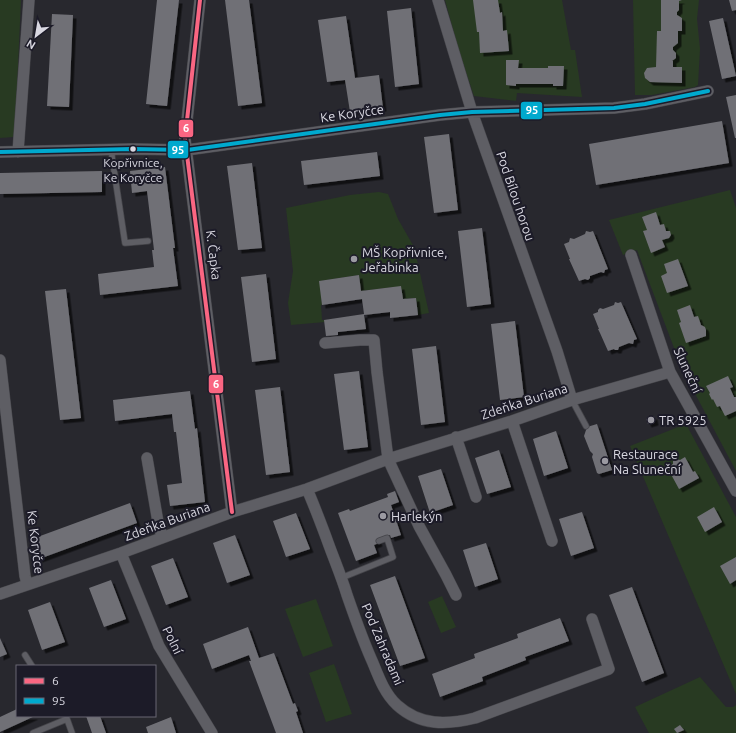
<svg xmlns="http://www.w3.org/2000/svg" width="736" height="733" font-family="Ubuntu,sans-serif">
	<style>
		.green { fill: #283a22 }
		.building { fill: #707076; filter: url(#shadow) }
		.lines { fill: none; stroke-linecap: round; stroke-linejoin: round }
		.lane-casing { stroke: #45454a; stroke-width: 7 }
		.street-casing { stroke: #45454a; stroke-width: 12 }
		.lane { stroke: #5e5e64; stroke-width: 5.5 }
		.street { stroke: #5e5e64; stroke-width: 11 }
		.bus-1-casing { stroke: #1c1b28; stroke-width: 7 }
		.bus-2-casing { stroke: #1c1b28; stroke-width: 7 }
		.bus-1 { stroke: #fa6682; stroke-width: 4 }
		.bus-2 { stroke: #00a9ce; stroke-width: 4 }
		.bus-dot { fill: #d9d8e1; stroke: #1c1b28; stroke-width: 1.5 }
		.poi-dot { fill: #9b9aa2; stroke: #1c1b28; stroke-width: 1.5 }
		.labels { text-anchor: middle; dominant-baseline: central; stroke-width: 4; stroke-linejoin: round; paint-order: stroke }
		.bus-label { font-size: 12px; fill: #d9d8e1; stroke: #1c1b28 }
		.street-label { font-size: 13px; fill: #d9d8e1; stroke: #1c1b28 }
		.poi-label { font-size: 13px; fill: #d9d8e1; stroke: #1c1b28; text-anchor: start }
		.line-badge { stroke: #1c1b28; stroke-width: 1.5 }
		.badge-label { font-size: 11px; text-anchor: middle; font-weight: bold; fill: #fff }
	</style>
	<defs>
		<filter id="shadow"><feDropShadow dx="3.5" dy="3.5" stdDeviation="0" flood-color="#0009"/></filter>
	</defs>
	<rect width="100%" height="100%" fill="#28282e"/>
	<!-- green -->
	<path class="green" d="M0,0H21L15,132L13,137L0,138Z
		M445,0H562L571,50H575L582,97L517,93L516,101L474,96L459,51Z
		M633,0H699L697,19L700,49L698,85L695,87L652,95H635Z
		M730,190L736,208V471L682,369L637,250L623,255L609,220Z
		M379,192L388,194L398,219L414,247L429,313L418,315L416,298L403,299L394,287L361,291L359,275L320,281L322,305H321L322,320H324L325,322L291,325L288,303L293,271L286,208L350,195Z
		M686,424L736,517V694L630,446Z
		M442,596L456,627L441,633L428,602Z
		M316,599L333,646L303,657L285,609Z
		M334,664L352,714L326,722L309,673Z
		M700,677L726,707H733L736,705V733H649L635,707Z"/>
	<!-- building -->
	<path class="building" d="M157,0H179L167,106L146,104Z
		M225,0H249L262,103L238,106Z
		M473,0H498L500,13L502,12L503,31L507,30L509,51L480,53L479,32H477Z
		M661,0H682L679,1V10L677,12V15L682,18V31H678V43L673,47V50L676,53V58L672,61H673V67H682V83L650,82L645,78L644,73L647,68L656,67L657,31H661Z
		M729,0H736V10L732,11Z
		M411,8L419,84L395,87L387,11Z
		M52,14L73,15L69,107L47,106Z
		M346,16L355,78L379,75L383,108L350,112L345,80L327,82L318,20Z
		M723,18L736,76L722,79L709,21Z
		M506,60H519L518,68H548V66H564L563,86H553V84H516V86L506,85Z
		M736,95V138H735L726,97Z
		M722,121L729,163L596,185L589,144Z
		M449,134L458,210L434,213L424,137Z
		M377,152L380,176L304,185L301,161Z
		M252,163L262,248L238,250L227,166Z
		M165,167L175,248H173L178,286L100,295L98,274L154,267L152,250H154L147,191L132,193L130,171Z
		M102,171V192L0,194V173Z
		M656,212L660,225L664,224L666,231H670L671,235L669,238L662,240L665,247L651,253L643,231L647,230L642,217Z
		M482,228L491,304L467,307L458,231Z
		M586,231L590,232L593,231L608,269L605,270L604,273L601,272L590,276V278L588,280L585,279L579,281L569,259H570L564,244L569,242L570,238L574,239L585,234Z
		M678,259L688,286L667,293L661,276L667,273L664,264Z
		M266,274L276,359L252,362L241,277Z
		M359,275L361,291L401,286L403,299L416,298L418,315L390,318V312L364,315L366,329L338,332V335L326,336L324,320L364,314L362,299L322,305L319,281Z
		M66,289L81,418L60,420L45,291Z
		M615,302L618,303L621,302L637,339L634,340L633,344L629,343L619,347L618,350H615L614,349L608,351L600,333L598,329H599L593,314L598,312V310L600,308L603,309L614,305Z
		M690,305L694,317L698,316L701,325L705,327L706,330V336L686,343L679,323L681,322L677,310Z
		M515,321L524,397L500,400L491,324Z
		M436,346L445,422L421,425L412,349Z
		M359,371L368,447L344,450L334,374Z
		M728,376L733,387L730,388L734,397H736V411L725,416L720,406L717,407L713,399L712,400L709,394L710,393L706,386Z
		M280,387L290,472L266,475L255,390Z
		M190,391L195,429L197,428L205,502L170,506L167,485L182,483L176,432H174L172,414L115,421L113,400Z
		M654,416L655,422L648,424L646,419Z
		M597,424L612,470L599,474L597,473L592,457L593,454L590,451L584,436L587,427Z
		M556,431L568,468L544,476L533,439Z
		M499,450L511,487L487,494L475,458Z
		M685,457L693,472L695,471L699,478L679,489L667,467L673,464V461L677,459L680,460Z
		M441,469L453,505L430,513L418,476Z
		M395,491L399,502L391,505L401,535L391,538L390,535L378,540L379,543L374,545L377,553L356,561L338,513L349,509L350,511L388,497L387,494Z
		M130,503L137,523L39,559L32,539Z
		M714,507L722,522L705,532L697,517Z
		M582,512L594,548L571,556L559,519Z
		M296,513L310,549L286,557L273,521Z
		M235,535L250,575L227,583L213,543Z
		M486,543L498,579L475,587L463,550Z
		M736,557V580L730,584L720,566Z
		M173,558L188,597L166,605L151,566Z
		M395,576L425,658L400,666L370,585Z
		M111,580L126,619L104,627L89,588Z
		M632,587L664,673L642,682L609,595Z
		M50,602L65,642L42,650L28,610Z
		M560,618L569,641L525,657L526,660L482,677L483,681L440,697L432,674L475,658L474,654L518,638L517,634Z
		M248,627L259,658L274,653L293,704L295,703L298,711L296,712L303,733H276L249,661H251L249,655L212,669L203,644Z
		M0,638L7,654L0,657Z
		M17,709V716H35L0,732V717Z
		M86,716H100L106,733H92Z
		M171,717L176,733H148L146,727Z
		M680,725L684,730L677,733L674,729Z"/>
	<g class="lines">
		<!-- lane casing -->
		<g class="lane-casing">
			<path id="lane" d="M112,149V157L125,243L148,241
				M572,400L586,426
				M341,578L393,557L387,538L379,541
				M25,655L32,666
				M33,733L67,719L72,733"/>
		</g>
		<!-- street casing -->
		<g class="street-casing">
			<path id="street" d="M200,0L185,139L232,512
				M438,0L472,112L557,351L572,400
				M0,152L132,149L187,150L440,115L472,112L614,108L645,104L708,91
				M18,152L29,0
				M631,255L670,372L736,491
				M325,343L360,340H374L377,372L388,459L419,526L446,575L456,595
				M0,360L25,576L27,584
				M512,421L552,541
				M456,437L476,497
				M147,458L159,528L163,537
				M307,489C314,505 320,521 326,537C333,557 341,575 347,595C355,618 363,641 373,663C379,678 385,694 397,705C420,726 447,725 475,718L609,669L592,619
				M121,553L159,646L212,733
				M0,594L121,553L232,512L307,489L388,459L512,421L572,400L670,372"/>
		</g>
		<!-- lane -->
		<use href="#lane" class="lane"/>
		<!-- street -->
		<use href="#street" class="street"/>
		<!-- bus-1 casing -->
		<g class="bus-1-casing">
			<path id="bus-1" d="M200,0L185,139L232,512"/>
		</g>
		<!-- bus-2 casing -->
		<g class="bus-2-casing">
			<path id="bus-2" d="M0,152L132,149L187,150L440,115L472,112L614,108L645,104L708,91"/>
		</g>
		<!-- bus-1 -->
		<use href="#bus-1" class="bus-1"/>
		<!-- bus-2 -->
		<use href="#bus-2" class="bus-2"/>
	</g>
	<!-- markers -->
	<circle class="bus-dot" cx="133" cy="149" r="3.5"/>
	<g class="poi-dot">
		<circle cx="354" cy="259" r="4"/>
		<circle cx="651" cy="420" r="4"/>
		<circle cx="605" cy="461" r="4"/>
		<circle cx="383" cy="516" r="4"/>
	</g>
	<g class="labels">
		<!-- bus labels -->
		<g class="bus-label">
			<text x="133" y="162">Kopřivnice,<tspan x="133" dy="15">Ke Koryčce</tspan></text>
		</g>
		<!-- street labels -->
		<g class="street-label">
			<text transform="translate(352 113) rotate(-8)">Ke Koryčce</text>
			<text transform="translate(516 196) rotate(71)">Pod Bílou horou</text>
			<text transform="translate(214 255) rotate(83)">K. Čapka</text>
			<text transform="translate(688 370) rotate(65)">Sluneční</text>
			<text transform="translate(524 401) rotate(-18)">Zdeňka Buriana</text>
			<text transform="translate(167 521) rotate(-20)">Zdeňka Buriana</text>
			<text transform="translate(36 542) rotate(83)">Ke Koryčce</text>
			<text transform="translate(173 640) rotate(64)">Polní</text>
			<text transform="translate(383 644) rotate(67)">Pod Zahradami</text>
		</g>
		<!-- poi labels -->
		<g class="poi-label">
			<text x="362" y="252">MŠ Kopřivnice,<tspan x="362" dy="15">Jeřabinka</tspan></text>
			<text x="659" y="420">TR 5925</text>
			<text x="613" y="454">Restaurace<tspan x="613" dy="15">Na Sluneční</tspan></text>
			<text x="391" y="516">Harlekýn</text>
		</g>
	</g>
	<g class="line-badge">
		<rect x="520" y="101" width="23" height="19" rx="4" fill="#00a9ce"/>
		<rect x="178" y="119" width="16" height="19" rx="4" fill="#fa6682"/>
		<rect x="167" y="140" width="22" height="19" rx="4" fill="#00a9ce"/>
		<rect x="208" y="374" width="16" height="20" rx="4" fill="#fa6682"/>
	</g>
	<g class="badge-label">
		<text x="532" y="114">95</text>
		<text x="186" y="132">6</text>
		<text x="178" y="154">95</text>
		<text x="216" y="388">6</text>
	</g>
	<!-- legend -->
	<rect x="16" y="665" width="140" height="52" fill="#1c1b28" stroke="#686772"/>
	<rect x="24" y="678" width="20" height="6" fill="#fa6682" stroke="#686772"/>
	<text x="52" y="685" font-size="12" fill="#d9d8e1">6</text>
	<rect x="24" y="698" width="20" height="6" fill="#00a9ce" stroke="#686772"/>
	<text x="52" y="705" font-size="12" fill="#d9d8e1">95</text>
	<!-- north arrow -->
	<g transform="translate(36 36) rotate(211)" stroke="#1c1b28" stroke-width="3" paint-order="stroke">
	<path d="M0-3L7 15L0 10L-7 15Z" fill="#d9d8e1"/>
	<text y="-6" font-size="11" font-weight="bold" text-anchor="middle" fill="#d9d8e1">N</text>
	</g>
</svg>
